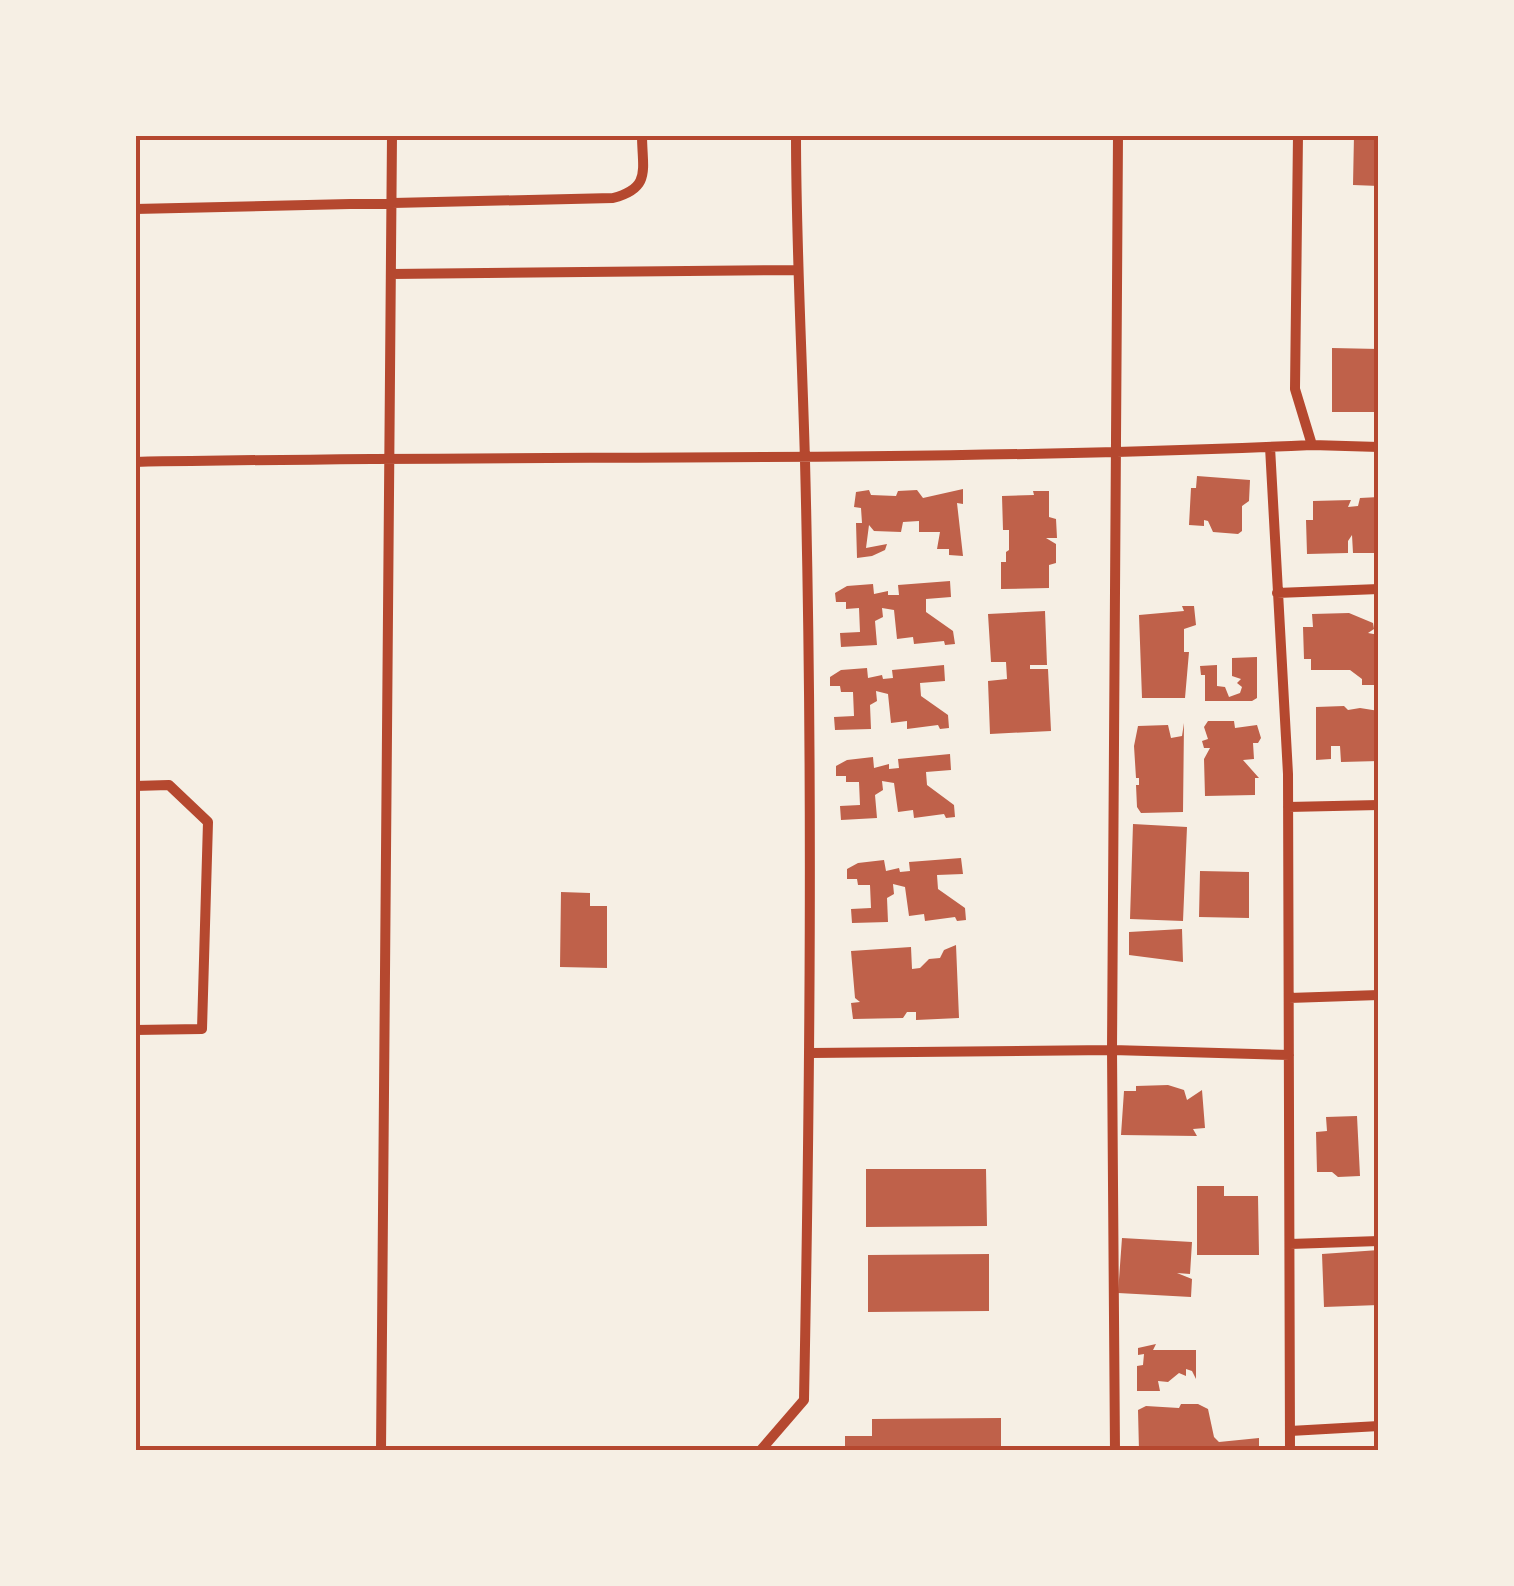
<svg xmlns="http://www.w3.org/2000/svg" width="1514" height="1586" font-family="'Crimson Pro',serif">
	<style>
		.building { fill: #bf614a }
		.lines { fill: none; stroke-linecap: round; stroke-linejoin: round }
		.minor { stroke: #b5482f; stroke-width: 10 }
		.neatline { fill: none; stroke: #b5482f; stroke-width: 4 }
	</style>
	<rect width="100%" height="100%" fill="#f6efe4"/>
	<!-- building -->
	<path class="building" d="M1354,135H1379V186L1353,185Z
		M1332,348L1379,349V412H1332Z
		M1197,476L1250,480L1249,501L1242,506V531L1238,534L1213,532L1208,521L1204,520V526L1189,525L1191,488H1196Z
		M963,489V504L957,503L963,556L949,555V549H937L940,532H919V521L903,522L901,532L874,531L869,525L866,548L887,544L885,550L872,556L857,558L856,523H862L861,508L854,507L856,492L869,490L871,495L896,496L898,491L917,490L923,498Z
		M1033,491H1049V517L1056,519L1057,538H1046L1056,544V563L1049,565V588L1001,589V562H1006V552L1009,550V530H1003L1002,496L1034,495Z
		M1379,497V553H1353L1352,535L1348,541V553L1307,554L1306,520H1313V501L1351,500L1348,507L1358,506L1360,498Z
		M950,581L951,597L926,599V612L953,631L955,644L945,645L944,641L914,644L913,637L897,639L894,610L882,608L883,617L875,621L877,645L841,647L840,633L860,632L859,608L846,609V602H836L835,593L847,586L873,584L874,594L888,591V595H899L898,585Z
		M1182,606H1194L1196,625L1184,629V652H1189L1185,698H1142L1139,615L1184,611Z
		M1045,611L1047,665H1030V669H1048L1051,731L990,734L988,681L1007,679L1006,662H991L988,614Z
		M1349,613L1373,623L1374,629L1368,633L1379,635V685H1362V679L1350,670H1311V659H1304L1303,627H1313L1312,614Z
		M1257,657V698L1252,701H1205V675H1201L1200,666L1217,665V686L1225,687L1229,697L1240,693L1242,687L1237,683L1241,679L1232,676V658Z
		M944,665L945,681L920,683L921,696L948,715L949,728L940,729L938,725L907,729V721L891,723L888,694L876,691L877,701L870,705L871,729L835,730L834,717L854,716L853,692H841L840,686H830V677L841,670L867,668L868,678L882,675L883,679L893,678L892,670Z
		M1344,706L1348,710L1360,708L1379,711V761L1341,762L1340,746H1331V759L1316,760V707Z
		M1208,721H1234L1235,728L1257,725L1261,738L1258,743H1253L1254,759L1243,760L1259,778H1255V795L1205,796L1204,759L1210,748H1204L1202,741L1208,739L1204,727Z
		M1184,723L1183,812L1141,813L1137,807L1136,785H1139V778H1136L1134,746L1138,726L1168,725L1171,738L1182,736Z
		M950,754L951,770L926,772L927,785L954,805L955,817L946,818L944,814L914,818L913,810L898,812L894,783L882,781L883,790L875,795L877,818L841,820L840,806L860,805L859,782H846V776H836V766L847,760L873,757L874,768L889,764V769L899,768L898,759Z
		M1133,824L1187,827L1183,921L1130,919Z
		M961,858L963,874L937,875L938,889L965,908L966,920L957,921L955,917L925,921L924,914L909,916L905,887L893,884L894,894L887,898L888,922L852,923L851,909L871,908L870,885H858L857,879H847V869L858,863L884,860L886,871L899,868L900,872L910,871L909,862Z
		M1200,871L1249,872V918L1199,917Z
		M561,892L590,893V906H607V968L560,967Z
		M1182,929L1183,962L1129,955V932Z
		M956,945L959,1018L916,1020V1012H907L903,1018L853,1019L851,1003L860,1002L855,998L851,951L911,947L912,969L920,968L929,959L940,958L944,950Z
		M1168,1085L1184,1090L1187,1100L1202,1090L1205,1128L1193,1129L1197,1136L1121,1135L1124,1091H1136V1086Z
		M1357,1116L1360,1176L1338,1177L1332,1172H1317L1316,1132L1327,1131L1326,1117Z
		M866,1169H986L987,1226L866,1227Z
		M1197,1186H1224V1196H1258L1259,1255H1197Z
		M1122,1238L1192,1242L1190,1274L1177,1273L1192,1279L1191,1297L1118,1293Z
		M1379,1250V1305L1324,1307L1322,1254Z
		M989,1254V1311L868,1312V1255Z
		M1156,1344L1153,1350H1196V1379L1192,1371L1186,1369V1376L1179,1373L1168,1382L1158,1381L1160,1391H1137V1366L1143,1365L1144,1354L1138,1355V1348Z
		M1181,1404H1198L1208,1409L1214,1437L1219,1442L1259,1438V1451H1139L1138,1410L1146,1406L1179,1408Z
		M1001,1418V1451H845V1436H872V1419Z"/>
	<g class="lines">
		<!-- minor -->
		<path class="minor" d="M1298,135L1295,389L1312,445
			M135,209L613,198C652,188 642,169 642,135
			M391,274L796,270
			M1270,447L1288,774L1290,1451
			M135,462C527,454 919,463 1312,445L1379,447
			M1277,593L1379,589
			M135,786L169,785L208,822L202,1029L135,1030
			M1288,807L1379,805
			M1289,998L1379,995
			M811,1053L1112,1050L1289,1055
			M1290,1244L1379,1241
			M1290,1431L1379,1426
			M381,1451L392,135
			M760,1451L804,1400C810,1087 813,774 805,461C802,352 796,244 796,135
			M1115,1451L1112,1050L1118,135"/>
	</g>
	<!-- border -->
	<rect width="1514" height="1586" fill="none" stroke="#f6efe4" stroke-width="275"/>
	<rect x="138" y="138" width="1238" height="1310" class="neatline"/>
</svg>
